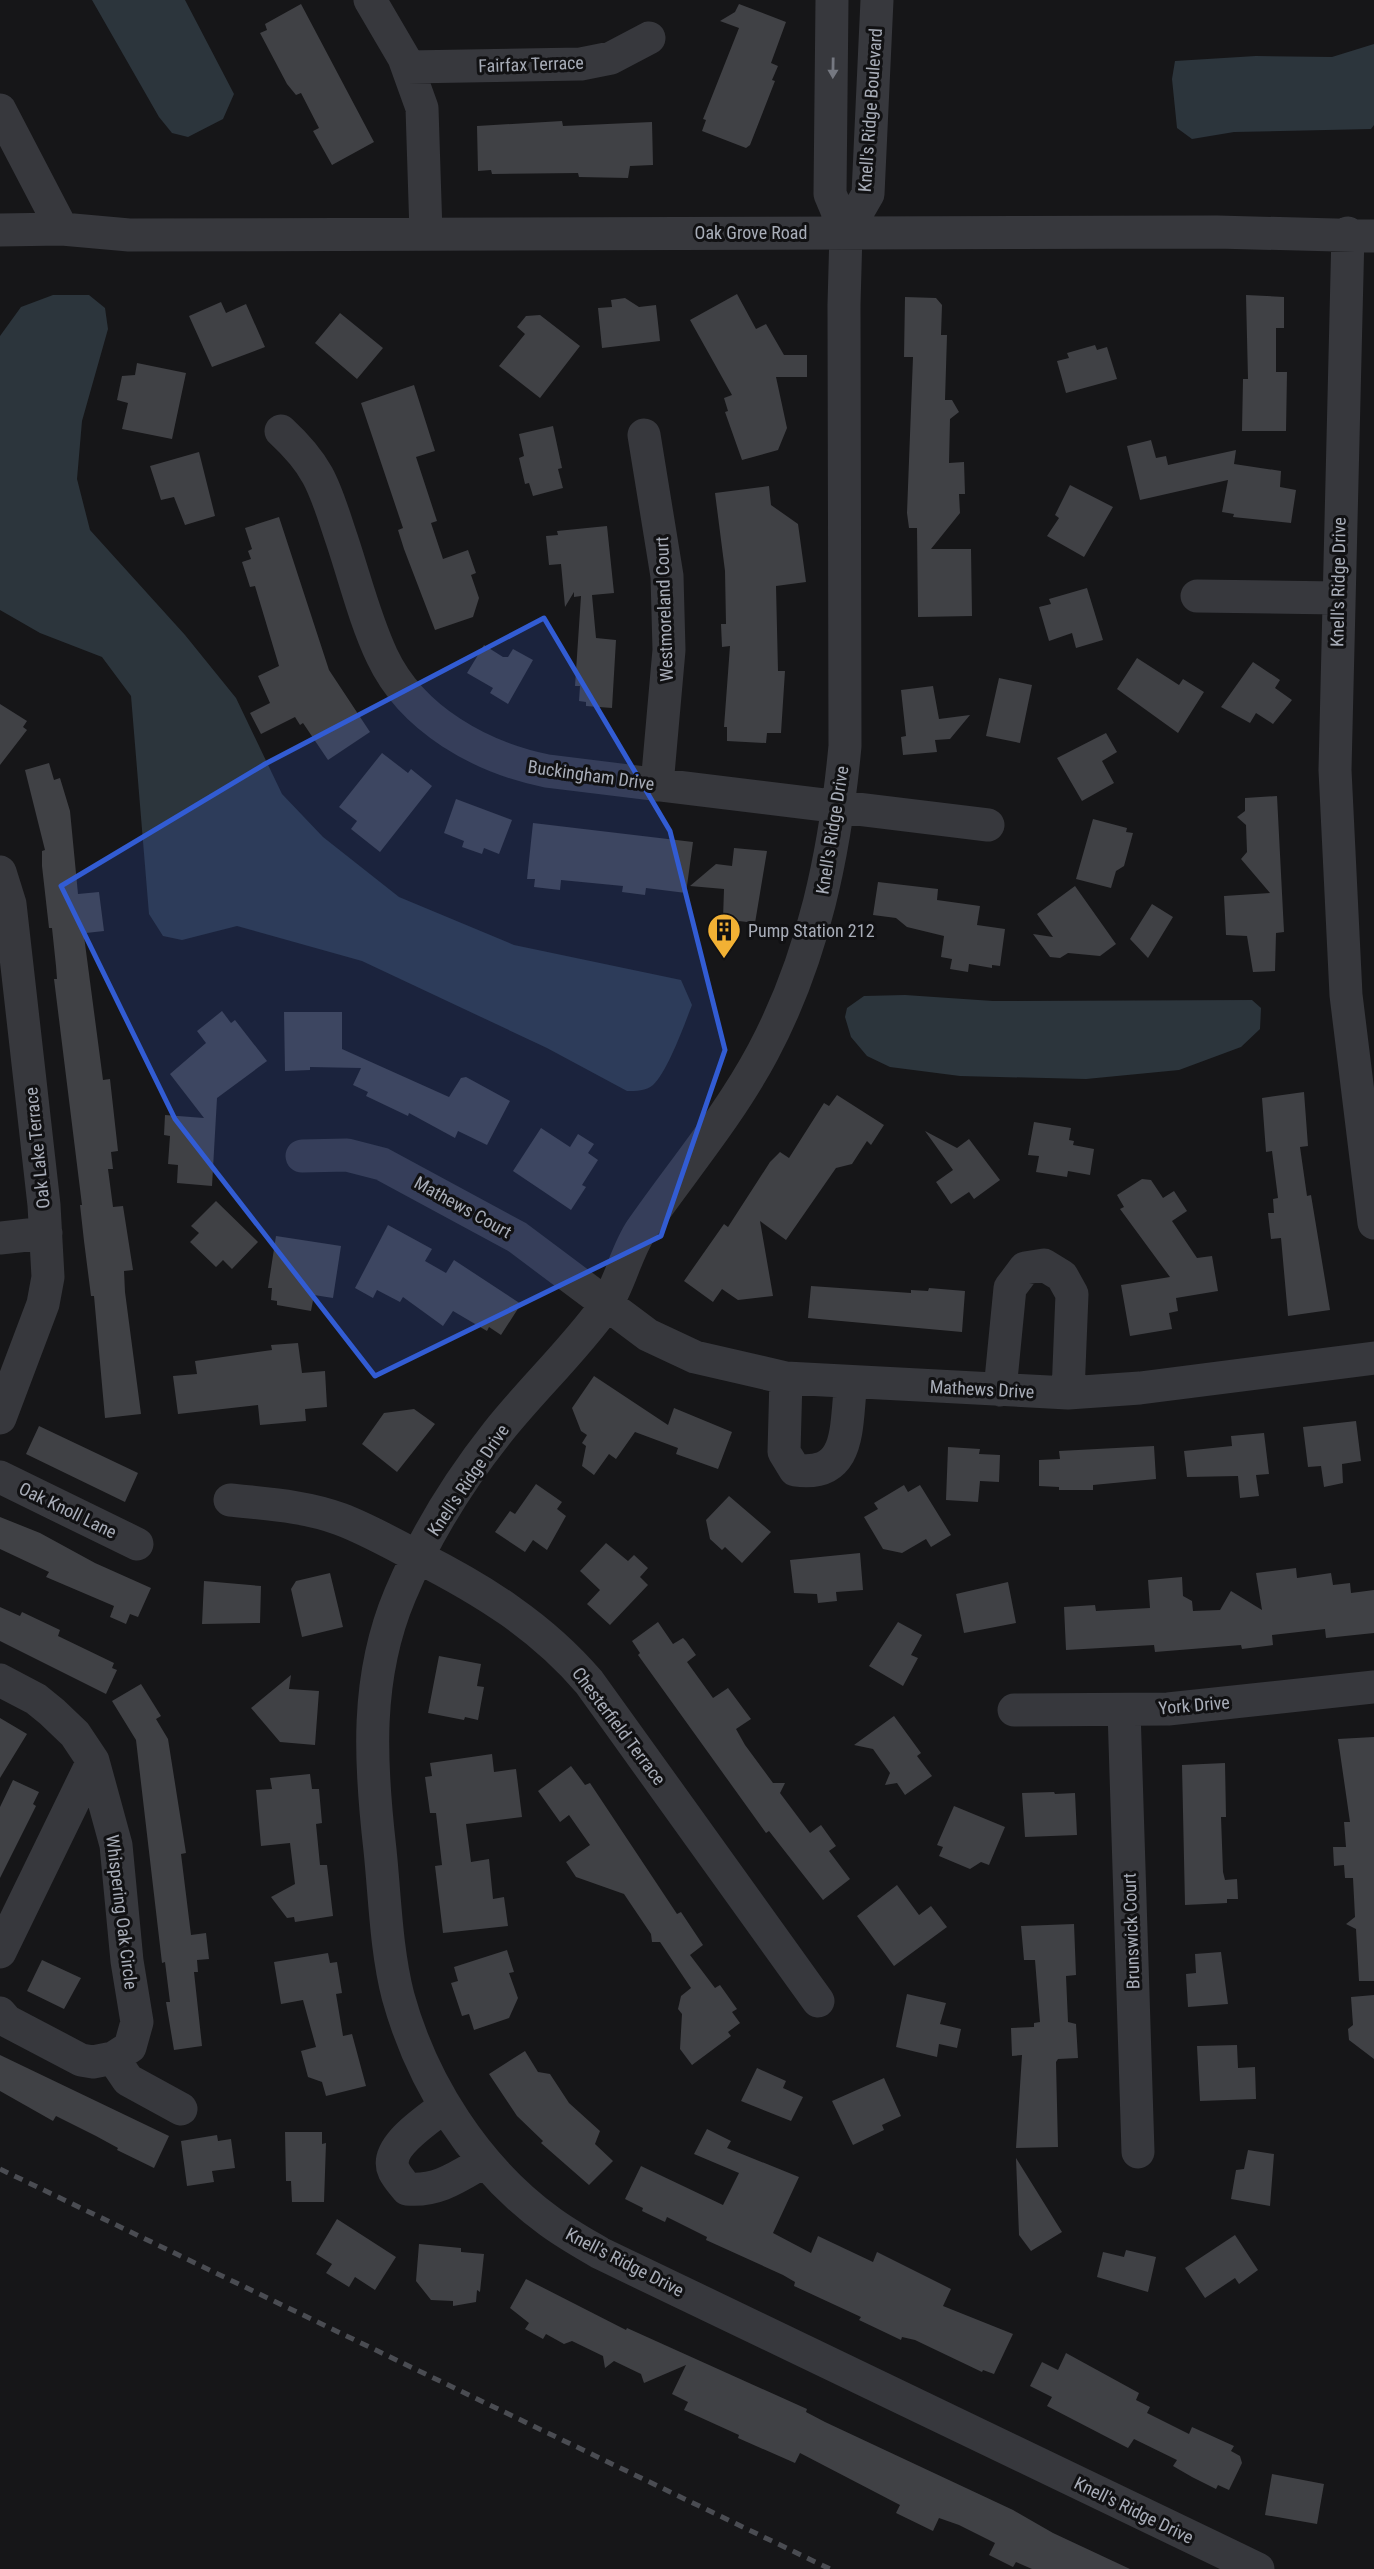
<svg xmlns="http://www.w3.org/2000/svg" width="1374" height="2569" font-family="'Roboto Condensed',sans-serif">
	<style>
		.water { fill: #2c353c }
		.building { fill: #404145 }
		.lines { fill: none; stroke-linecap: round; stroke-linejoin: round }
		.minor { stroke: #37383d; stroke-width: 33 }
		.rail { stroke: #4a4c52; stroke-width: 5; stroke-dasharray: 9 7; stroke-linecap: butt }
		.oneway { fill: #757881 }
		.marked { fill: #325cd3; fill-opacity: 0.2; stroke: #325cd3; stroke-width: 5; stroke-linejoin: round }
		.labels { text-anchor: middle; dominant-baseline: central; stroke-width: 6; stroke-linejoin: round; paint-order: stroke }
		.street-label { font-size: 18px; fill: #a8adb8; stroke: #111113 }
		.poi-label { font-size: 18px; fill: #a8adb8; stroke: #111113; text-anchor: start }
	</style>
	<rect width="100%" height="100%" fill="#161618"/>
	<!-- water -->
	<path class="water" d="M92,0H185L234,94L223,119L188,137L172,133L159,117Z
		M1374,44V125L1371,129L1234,132L1192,139L1177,128L1172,79L1175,61L1256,56L1332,57Z
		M53,295H89L105,308L108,329L82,421L77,479L90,530L185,635L236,698L282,794L323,837L399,897L514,945L681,980L692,1005C685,1023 667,1073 653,1085C646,1091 636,1091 627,1091L547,1048L362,961L237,926L182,940L163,936L149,914L131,696L102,657L40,633L0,610V336L21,307Z
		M905,995L993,1001L1252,1000L1261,1008L1260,1029L1241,1047L1179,1070L1086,1079L960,1076L890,1067L867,1056L851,1037L845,1017L847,1008L864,996Z"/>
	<!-- building -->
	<path class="building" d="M301,4L374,142L332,165L313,131L319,128L301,93L296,95L287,84L260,33L267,30L265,24Z
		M739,4L786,22L771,63L778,66L772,80L775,81L750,145L746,148L702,131L706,120L703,119L739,28L720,21L735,12Z
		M562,121L563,126L652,122L653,165L630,166L628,178L579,177L578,173L492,174L491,170L478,171L477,126Z
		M737,294L756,329L766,324L784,355H807V377H776L787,428L778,450L742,460L725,412L728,411L724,398L732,395L690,320Z
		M1246,295L1284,297V328H1276V372H1287L1286,431H1242L1243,379H1248Z
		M905,297L936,298L942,305L941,335H947L945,400H952L959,412L950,419L949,463L964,462L965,494H959L960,513L931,549H971L972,616L918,617L917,528H909L907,513L913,357H904Z
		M625,298L639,307L656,305L660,341L602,348L598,308L612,307L611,300Z
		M221,302L226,313L246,304L265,347L212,367L189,316Z
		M340,313L383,348L357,379L315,343Z
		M540,315L580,346L540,398L499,366L525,334L517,327L526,316Z
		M1095,345L1097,350L1107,347L1117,379L1066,393L1057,361L1069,358L1067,353Z
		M137,363L186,373L172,439L122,429L128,403L117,400L122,376L135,375Z
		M414,385L435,451L416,457L437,521L431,523L443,559L468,550L476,573L471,575L479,598L473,617L435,630L404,549L398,530L403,528L361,403Z
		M553,426L562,468L558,469L563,488L533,496L529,483L525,484L519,458L524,456L519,434Z
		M1151,440L1156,458L1166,456L1168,465L1236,450L1234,464L1281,471L1280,487L1296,490L1291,523L1233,517L1234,514L1222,512L1228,480L1140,500L1127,446Z
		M199,452L215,516L185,525L174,497L161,500L150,466Z
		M1070,485L1113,507L1084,557L1047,536L1059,518L1055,515Z
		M769,486L771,505L798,524L806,582L776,586L778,671H785L781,733H767L766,743L727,741V727H724L730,646L722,647L721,624H726L725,571L715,493Z
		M279,517L329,670L370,732L328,760L303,723L300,725L295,717L261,734L250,713L270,703L258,676L279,666L255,586L250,587L242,562L251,559L248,551L252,549L245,528Z
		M607,526L614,593L592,595L596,638L616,640L612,708L586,706V702L579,701L580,686H575L581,596L574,597V592L565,607L561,564L549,565L546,536L558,535L557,531Z
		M1087,588L1103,640L1076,648L1072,633L1049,641L1039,607L1051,604L1049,599Z
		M484,645L503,657H508L513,649L533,660L508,704L490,693L493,688L467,673Z
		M1137,658L1179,685L1183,679L1204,692L1178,733L1117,689Z
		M1253,662L1280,680L1275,688L1292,700L1273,724L1256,713L1250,723L1221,707Z
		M999,678L1032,685L1020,743L986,736Z
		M933,686L939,719L970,715L950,739L935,740L937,752L903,755L901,737L906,736L901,690Z
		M0,704L27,721L23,727L27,730L0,765Z
		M1106,733L1117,752L1102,761L1114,783L1082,801L1057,758Z
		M382,753L408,773L411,769L432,786L380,852L351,829L357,821L339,807Z
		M49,763L54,780L60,778L70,811L78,894L99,892L104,931L86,933L84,936L103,1080L110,1079L118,1151L111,1152L113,1169H108L113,1207L123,1206L133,1270L124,1271L125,1292L141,1414L105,1418L94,1296H91L84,1241L80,1205H82L54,979H57L56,966L52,928H49L42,866V851L45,850L25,770Z
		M1277,796L1284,932L1276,933L1275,971L1253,972L1247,936L1226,935L1224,896L1270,893L1241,859L1247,852L1246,825L1237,817L1245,811V798Z
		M456,799L512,820L499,854L484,848L482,854L462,847L464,841L444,833Z
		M1093,819L1127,828L1126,832L1133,833L1124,866L1116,871L1111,888L1076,879Z
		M533,823L693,842L686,893L646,888L645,895L622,892L623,886L561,880L560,890L534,887L535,879H527Z
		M734,848L767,851L755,923L723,919L724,889L690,886L716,864L732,866Z
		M878,882L938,889L937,900L980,906L977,925L1005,929L1000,966L992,965V968L969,964L968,972L950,969L952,959L941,957L944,936L907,927L896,918L873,915Z
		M1075,886L1116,944L1100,956L1068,953L1060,958L1050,957L1033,934L1053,937L1037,914Z
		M1152,904L1173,917L1148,958L1130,939Z
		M222,1011L231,1023L235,1020L267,1061L217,1098L212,1186L177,1183L178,1165L168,1164L170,1136L164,1135L165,1115L204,1118L170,1074L206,1043L197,1031Z
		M284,1012H342V1049L449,1097L461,1078L466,1077L510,1101L487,1145L458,1131L455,1138L409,1113L408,1116L366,1096L368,1092L353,1085L361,1068L310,1067V1070L285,1071Z
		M1304,1092L1308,1146L1300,1147L1307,1196L1311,1195L1330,1310L1288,1316L1281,1238L1271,1239L1268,1213H1274L1273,1199L1278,1198L1272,1151L1266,1152L1262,1098Z
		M837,1095L884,1125L871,1145L867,1141L852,1164L836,1168L786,1240L760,1221L773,1296L738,1300L722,1289L713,1302L684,1281L724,1224L728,1227L770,1162L780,1152L789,1158L824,1103L829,1106Z
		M1034,1122L1071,1128L1069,1140L1074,1141L1073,1145L1094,1149L1090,1175L1068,1171L1067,1177L1036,1172L1039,1156L1028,1155Z
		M541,1128L570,1147L578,1134L594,1144L588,1153L598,1160L582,1185L586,1187L571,1210L513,1171Z
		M925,1131L957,1148L969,1139L1000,1180L974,1199L969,1192L951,1204L936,1182L953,1170Z
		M1142,1179L1151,1180L1163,1198L1174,1191L1187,1211L1172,1221L1197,1258L1212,1256L1218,1291L1176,1298L1178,1311L1169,1313L1172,1329L1130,1336L1121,1285L1170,1277L1120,1209L1124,1207L1117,1195Z
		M216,1201L258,1242L232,1269L223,1260L216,1267L190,1242L199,1233L191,1226Z
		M388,1225L432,1249L425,1261L446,1273L454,1260L521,1304L501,1335L489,1327L487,1331L453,1311L443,1326L403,1297L400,1302L377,1290L373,1298L355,1288Z
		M276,1236L341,1246L333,1298L314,1295L311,1311L277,1305V1301L271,1300L272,1288H268Z
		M811,1286L911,1293V1290L928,1291L929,1288L965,1291L962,1332L808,1318Z
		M298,1343L302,1373L325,1371L327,1407L305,1409L306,1421L260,1425L258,1405L178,1414L173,1376L197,1374L195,1361L272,1350L271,1345Z
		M594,1376L668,1425L674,1408L732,1432L718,1469L676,1454L678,1448L635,1432L616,1459L609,1454L594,1475L582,1466L586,1446L582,1443L587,1435L581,1431L572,1408Z
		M414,1409L435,1424L397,1472L362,1444L384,1413Z
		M1356,1421L1361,1461L1342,1464L1343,1483L1324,1487L1321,1466L1308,1467L1303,1427Z
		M39,1426L138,1473L125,1502L26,1454Z
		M1264,1433L1269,1474L1256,1475L1259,1496L1240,1498L1238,1476L1187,1477L1184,1451L1232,1446L1231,1436Z
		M1154,1446L1156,1479L1093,1485V1490H1059V1487L1039,1486V1460L1060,1459L1059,1451Z
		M948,1447L980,1449L979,1454L1000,1455L999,1482L980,1481L978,1502L946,1500Z
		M536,1484L562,1502L557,1509L566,1516L547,1550L533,1540L525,1552L495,1532L510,1511L515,1514Z
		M904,1485L908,1492L920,1485L951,1535L931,1547L926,1539L902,1553L883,1549L864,1517L878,1509L874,1503Z
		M729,1496L771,1532L742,1563L725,1547L722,1550L710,1539L706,1520Z
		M0,1517L40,1533L95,1563L151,1588L138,1617L130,1614L126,1624L110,1617L114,1606L46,1577L49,1572L0,1549Z
		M606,1543L628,1561L634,1555L648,1568L640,1577L648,1585L610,1625L587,1604L600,1590L580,1571Z
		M860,1553L863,1590L836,1592L837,1601L818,1603L817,1594L794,1593L790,1560Z
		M1296,1568L1297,1578L1331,1573L1333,1585L1350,1583L1351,1593L1374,1590V1633L1326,1638L1325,1629L1272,1635L1273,1645L1242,1649L1241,1645L1155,1652L1154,1645L1066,1650L1064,1607L1095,1605L1096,1611L1150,1608L1148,1580L1182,1577L1183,1596L1192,1601L1193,1611L1220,1610L1231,1591L1262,1610L1256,1573Z
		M330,1573L343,1627L302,1637L291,1589L296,1581Z
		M204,1581L261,1586L260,1623L202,1624Z
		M1008,1582L1016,1623L964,1633L956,1594Z
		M0,1607L20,1616L22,1612L60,1630L58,1636L114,1663L112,1668L117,1670L106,1694L0,1641Z
		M658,1622L673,1644L683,1638L686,1641L696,1655L687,1662L713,1698L728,1688L751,1719L736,1729L745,1745L773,1783H785L780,1793L810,1833L821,1825L836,1846L829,1851L850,1879L823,1900L769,1831L766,1833L638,1655L640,1653L632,1641Z
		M898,1622L922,1635L911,1655L918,1658L903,1686L869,1666Z
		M439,1656L481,1664L477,1686L484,1687L478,1720L465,1717L464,1720L428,1713Z
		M291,1675L289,1689L319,1691L315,1745L280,1742L251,1708Z
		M141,1684L161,1716L156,1719L168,1739L186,1853L181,1854L191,1935L206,1933L209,1959L197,1960L198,1972H194L202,2046L174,2050L166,2002H170L165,1962L162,1963L136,1740L112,1701Z
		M894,1716L921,1753L917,1756L932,1776L905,1795L897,1783L885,1785L890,1773L873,1749L854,1745Z
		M0,1718L27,1734L0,1778Z
		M1374,1737V1981H1359L1356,1929L1346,1924L1355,1917L1353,1878H1345L1344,1865L1334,1866L1333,1847H1346L1344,1822H1350L1338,1739Z
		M492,1754L494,1772L516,1769L522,1817L466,1824L471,1862L489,1859L493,1899L504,1897L508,1926L443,1933L435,1866L442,1865L436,1813H430L425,1777L432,1776L430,1763Z
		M1225,1763L1226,1817H1221L1223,1872L1225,1880L1237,1879L1238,1899H1227V1903L1185,1905L1182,1765Z
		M571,1766L585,1785L590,1783L677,1914L681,1912L703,1945L690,1955L715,1988L720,1985L737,2009L732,2012L740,2023L728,2032L731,2036L692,2065L680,2049L682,2014L678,2009L681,1996L691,1988L660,1942H652L651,1934L624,1894L576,1877L566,1862L590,1845L569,1815L560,1822L538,1791Z
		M310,1774L312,1789H319L322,1823L316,1824L320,1865H327L333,1916L295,1922L294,1917L287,1918L271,1897L295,1884L290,1843L261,1846L256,1790L272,1789L270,1778Z
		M13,1780L39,1792L33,1804L36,1806L0,1878V1807Z
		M1054,1792L1055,1794L1075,1793L1077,1835L1025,1837L1022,1793Z
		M954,1806L1005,1827L989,1865L981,1862L970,1869L939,1856L943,1847L937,1845Z
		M897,1885L919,1915L931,1906L947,1927L894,1966L857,1916Z
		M1074,1924L1076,1975L1066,1976L1068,2022L1076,2024L1078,2058L1058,2059L1056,2062L1058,2147L1016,2148L1022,2055L1012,2056L1011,2028L1034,2027V2023L1040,2022L1035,1960H1024L1021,1926Z
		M507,1950L514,1972L509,1973L518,1998L509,2018L474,2030L469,2014L462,2016L451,1983L458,1981L454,1967Z
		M1221,1952L1228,2004L1188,2007L1186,1974L1196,1973L1195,1954Z
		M328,1953L330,1963L337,1962L342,1993L336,1994L343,2036L352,2034L366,2086L326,2096L322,2082L308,2077L301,2051L316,2047L303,2000L281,2004L274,1962Z
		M42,1960L81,1978L64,2009L27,1991Z
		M907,1994L946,2003L940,2024L961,2029L957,2048L939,2044L937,2057L896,2047Z
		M1374,1995V2059L1349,2040L1348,2029L1353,2025L1351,1997Z
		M1237,2045L1238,2068L1255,2067L1256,2099L1200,2101L1197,2046Z
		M525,2051L538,2072L550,2074L569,2103L600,2131L595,2144L613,2161L589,2185L541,2143L543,2141L517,2116L489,2074Z
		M0,2055L169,2136L154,2168L117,2150L118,2148L96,2136L56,2116L53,2121L0,2091Z
		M757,2068L786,2081L783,2088L803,2097L791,2121L741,2101Z
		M884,2078L901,2116L882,2125L884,2130L853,2145L832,2101Z
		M707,2129L731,2141L727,2148L799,2177L773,2233L811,2253L818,2236L873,2262L877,2252L951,2289L943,2306L1013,2334L994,2374L983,2370L982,2372L915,2340L902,2337L901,2340L859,2320L861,2317L794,2286L795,2282L783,2275L706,2240L707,2237L667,2217L665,2222L642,2211L643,2208L625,2199L641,2166L723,2205L739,2173L694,2154Z
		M285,2132H322V2144L326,2143L324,2202H292L291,2181H286Z
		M217,2135L218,2141L231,2139L235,2168L212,2171L214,2182L187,2186L181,2141Z
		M1248,2150L1274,2154L1270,2206L1231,2199L1236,2170L1244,2169Z
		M1016,2158L1062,2232L1031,2251L1019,2235Z
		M337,2219L396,2257L375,2290L355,2277L349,2287L326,2273L332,2264L316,2254Z
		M1235,2235L1258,2270L1239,2284L1235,2278L1205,2298L1185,2268Z
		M419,2244L461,2248V2252L484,2254L480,2292L477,2290L476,2302L453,2306V2301L431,2300L416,2281Z
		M1126,2250L1156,2257L1148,2292L1097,2277L1103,2252L1124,2257Z
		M526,2279L626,2330L627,2328L807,2409L806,2412L825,2422L1013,2510L1053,2533L1130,2569H1032L1016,2562L1013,2567L989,2555L995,2543L959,2525L939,2518L933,2531L896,2513L900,2505L800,2453L795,2463L738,2438L739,2435L684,2410L688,2402L672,2394L686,2365L644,2383L641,2374L614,2361L605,2368L603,2356L572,2341L564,2344L546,2334L543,2339L525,2329L529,2323L510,2308Z
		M1066,2353L1139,2393L1136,2400L1150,2407L1147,2413L1189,2434L1192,2427L1234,2446L1231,2451L1240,2456L1242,2463L1229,2490L1218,2485L1216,2489L1192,2477L1173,2466L1177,2460L1134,2439L1128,2448L1047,2406L1052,2397L1030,2386L1042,2362L1058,2370Z
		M1272,2474L1324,2484L1317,2524L1265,2515Z"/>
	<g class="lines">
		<!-- minor -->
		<path class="minor" d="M370,0L404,58L422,108L426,233
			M832,0L830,194L846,232L844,305L845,746C835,852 814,956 763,1052C729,1116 682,1171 641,1230C625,1254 620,1285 604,1308C572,1352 531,1390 497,1433C459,1481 424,1538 400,1595C365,1678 370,1763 380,1850C385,1898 386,1949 398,1996C422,2083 475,2167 549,2221C565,2233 583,2243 600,2253L1258,2569
			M408,67L581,64L611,58L649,38
			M0,110L62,229
			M0,230L62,229L129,235L1217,232L1374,236
			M846,232L868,194L877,0
			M1348,233L1335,770L1346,995L1374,1223
			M281,431C322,469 325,490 342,540C355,579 365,620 382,656C412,720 482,758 547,771L988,825
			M644,435L667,576L669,650L657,785
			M1197,596L1338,598
			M0,872L10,904L44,1205L48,1277L43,1304L0,1418
			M302,1156L347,1155L382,1164L517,1237L648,1335L695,1357L786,1378L1068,1393L1140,1388L1374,1358
			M0,1238L46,1233
			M786,1378L784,1452L795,1470C853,1478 845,1425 851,1383
			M1000,1390L1010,1288L1025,1268L1044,1265L1062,1276L1072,1294L1068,1393
			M0,1477L137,1544
			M230,1500C267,1504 305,1506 340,1519C367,1529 393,1544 418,1557C483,1590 541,1626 589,1682L818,2001
			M0,1680L36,1699L52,1712L75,1734L93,1761L116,1845L127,1961L137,2022L130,2047L113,2058
			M1014,1710L1168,1709L1374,1687
			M1124,1710L1138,2152
			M0,1952L93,1761
			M0,2013L7,2021L81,2060L93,2062L113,2058L128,2080L181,2109
			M445,2106C429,2119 383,2147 394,2171C397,2177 403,2184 407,2189C438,2192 459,2176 485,2161"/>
		<!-- rail -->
		<path class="rail" d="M0,2169L830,2569"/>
	</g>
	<!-- one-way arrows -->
	<defs><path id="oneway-solid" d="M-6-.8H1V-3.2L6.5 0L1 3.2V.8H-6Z" transform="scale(1.75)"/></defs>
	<use class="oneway" href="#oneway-solid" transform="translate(833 68) rotate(91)"/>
	<!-- marked area -->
	<path class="marked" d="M544,618L670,831L725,1050L661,1236L375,1376L175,1119L61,886L265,764Z"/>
	<!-- icons -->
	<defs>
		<g id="building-pin" transform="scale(1.75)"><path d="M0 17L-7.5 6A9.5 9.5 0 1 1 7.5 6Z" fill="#f2b134" stroke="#111113"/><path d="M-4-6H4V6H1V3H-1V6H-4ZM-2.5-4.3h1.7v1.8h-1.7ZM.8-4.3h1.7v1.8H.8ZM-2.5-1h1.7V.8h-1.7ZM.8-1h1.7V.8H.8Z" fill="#111"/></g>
	</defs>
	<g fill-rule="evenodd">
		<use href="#building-pin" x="724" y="930"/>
	</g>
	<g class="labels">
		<!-- street labels -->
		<g class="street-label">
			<text transform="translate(531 64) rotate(-2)">Fairfax Terrace</text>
			<text transform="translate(870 110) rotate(-86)">Knell's Ridge Boulevard</text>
			<text x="751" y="232">Oak Grove Road</text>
			<text transform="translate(1338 582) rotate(-89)">Knell's Ridge Drive</text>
			<text transform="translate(664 609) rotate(-92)">Westmoreland Court</text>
			<text transform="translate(591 775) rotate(8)">Buckingham Drive</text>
			<text transform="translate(832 830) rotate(-81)">Knell's Ridge Drive</text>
			<text transform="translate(37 1148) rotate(-96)">Oak Lake Terrace</text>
			<text transform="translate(463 1207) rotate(29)">Mathews Court</text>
			<text transform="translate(982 1389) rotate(3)">Mathews Drive</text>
			<text transform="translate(468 1480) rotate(-56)">Knell's Ridge Drive</text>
			<text transform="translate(68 1510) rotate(26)">Oak Knoll Lane</text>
			<text transform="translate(1194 1705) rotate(-5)">York Drive</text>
			<text transform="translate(619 1726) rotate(53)">Chesterfield Terrace</text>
			<text transform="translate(122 1912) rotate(83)">Whispering Oak Circle</text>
			<text transform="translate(1131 1931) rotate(-92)">Brunswick Court</text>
			<text transform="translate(625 2262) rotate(27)">Knell's Ridge Drive</text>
			<text transform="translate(1134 2510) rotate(26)">Knell's Ridge Drive</text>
		</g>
		<!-- poi labels -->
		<g class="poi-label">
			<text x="748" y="930">Pump Station 212</text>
		</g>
	</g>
</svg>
